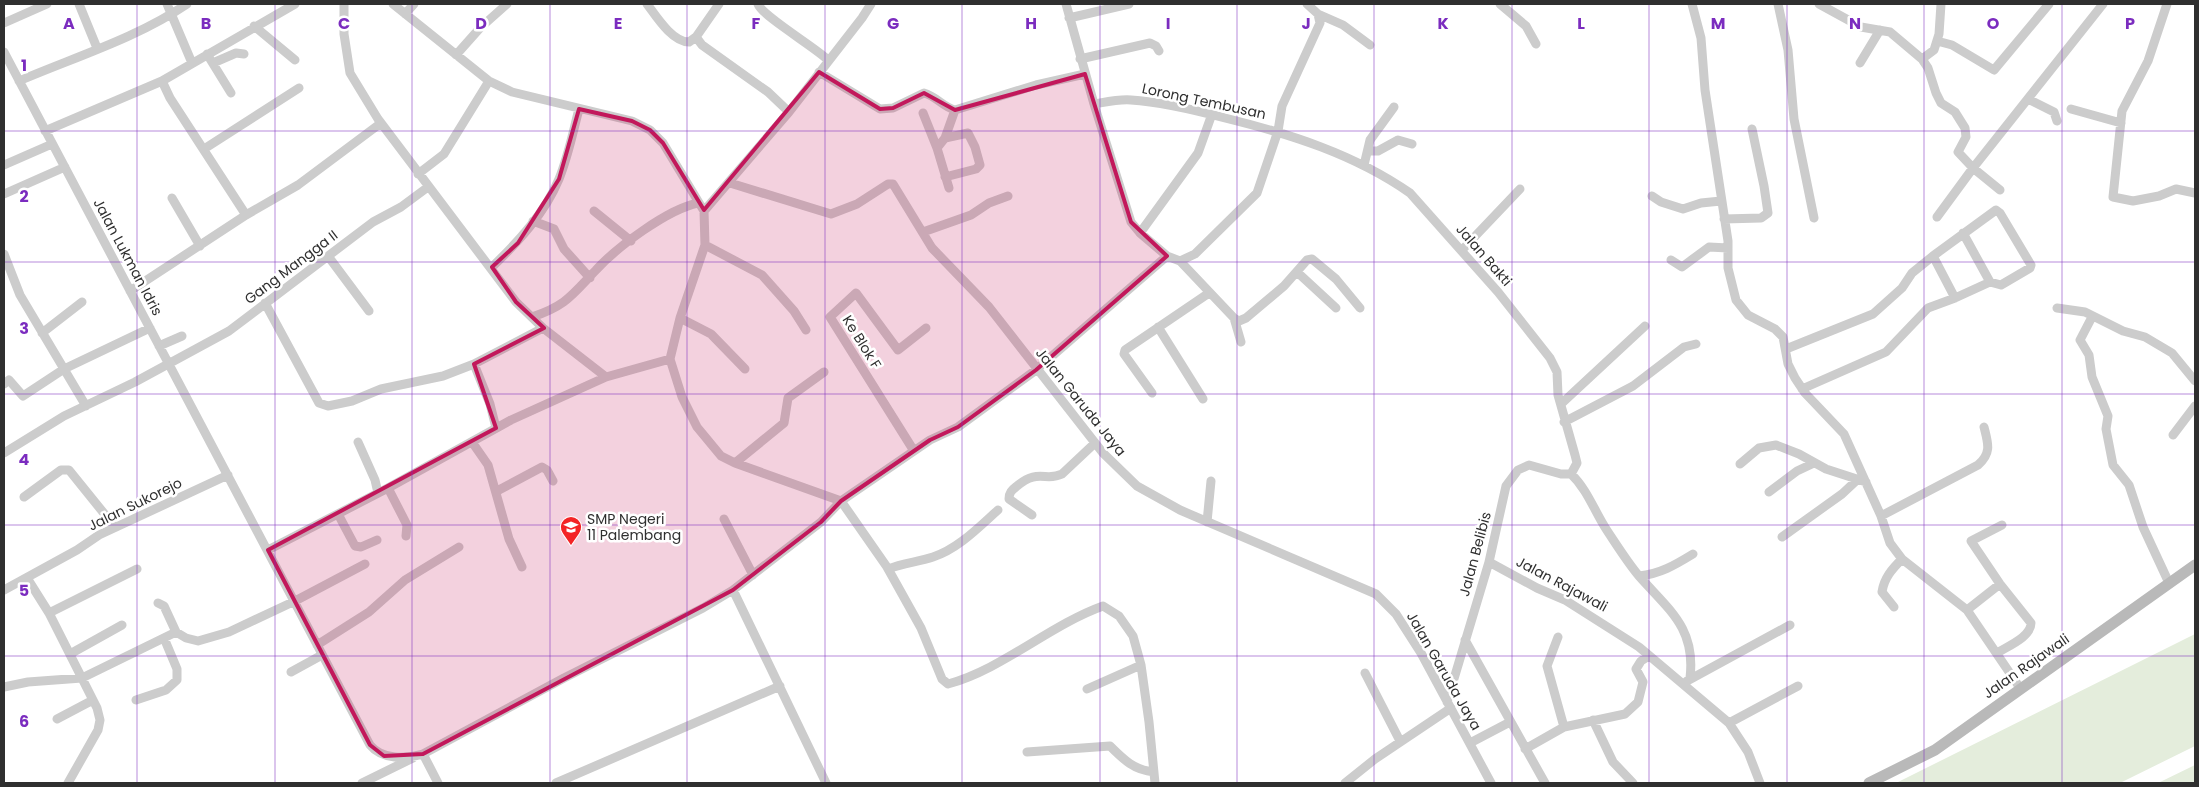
<svg xmlns="http://www.w3.org/2000/svg" width="2199" height="787" font-family="Poppins,sans-serif">
	<style>
		.green { fill: #e4eddc }
		.lines { fill: none; stroke-linecap: round; stroke-linejoin: round }
		.street { stroke: #ccc; stroke-width: 9 }
		.secondary { stroke: #b9b9b9; stroke-width: 11 }
		.marked { fill: #c2185b; fill-opacity: 0.2; stroke: #c2185b; stroke-width: 4; stroke-linejoin: round }
		.grid { fill: none; stroke: #7b2cbf; stroke-width: 1; stroke-opacity: 0.55 }
		.labels { text-anchor: middle; dominant-baseline: central; stroke-width: 5; stroke-linejoin: round; paint-order: stroke }
		.street-label { font-size: 14px; fill: #2f2f2f; stroke: #fff }
		.poi-label { font-size: 14px; fill: #2f2f2f; stroke: #fff; text-anchor: start }
		.grid-label { font-size: 16px; text-anchor: middle; font-weight: bold; fill: #7b2cbf; stroke: #fff; stroke-width: 5; stroke-linejoin: round; paint-order: stroke }
	</style>
	<rect width="100%" height="100%" fill="#fff"/>
	<!-- green -->
	<path class="green" d="M2195,634V746L2120,783H1896Z
		M2195,765V783H2158Z"/>
	<g class="lines">
		<!-- street -->
		<path class="street" d="M79,4L97,48
			M167,4L192,63
			M344,4V34L350,73L378,119L516,302L543,328L606,377
			M393,4L489,81L512,92L632,121L650,130L663,143L704,211L789,112L862,18L871,4
			M647,4C656,16 672,42 689,42L696,37
			M719,4L696,37L702,45L768,92L789,112
			M758,4C762,16 815,47 828,60
			M1066,4L1094,104L1131,222L1140,233L1167,256
			M1500,4L1526,26L1536,44
			M1692,4L1701,38L1705,90L1728,241V268L1736,300L1748,315L1775,329L1783,337L1788,364L1795,378L1805,393L1844,434L1881,516
			M1778,4L1788,50L1794,119L1814,218
			M1819,4L1861,27L1890,32L1922,59L1928,68L1936,93L1941,103L1955,112L1965,128L1966,137L1958,152L1973,168L2000,190
			M2167,4L2148,61L2122,111L2113,197L2133,201L2159,196L2176,189L2195,193
			M405,14L414,4
			M1318,14L1343,25L1370,45
			M1069,18L1129,4
			M4,23L47,4
			M254,26L295,60
			M1937,41L1952,45L1994,70L2049,4
			M4,52L370,745C382,760 406,759 423,754L564,678L703,608L733,590
			M207,54L231,93
			M456,55L480,28L507,4
			M1080,59L1150,43L1156,46L1159,51
			M1922,59L1934,50L1939,34L1941,4
			M213,63L236,53L244,54
			M1860,63L1880,30
			M819,72L880,109L893,108L924,93C936,96 943,107 955,110L1036,85L1085,74
			M19,81C75,57 137,38 187,4
			M162,81L170,98L246,215
			M2028,99L2054,112L2057,121
			M1094,104C1106,102 1119,99 1131,100C1162,102 1195,110 1225,118C1290,134 1354,154 1410,193L1498,292L1550,358L1557,372L1558,395L1575,455L1577,463L1571,474
			M2071,109L2121,123
			M923,113L937,148
			M45,131L162,81L295,4
			M945,138L968,133L975,147L980,165L976,169L945,177
			M204,149L299,88
			M1368,151H1378L1398,140L1412,144
			M4,165L52,144
			M1364,165L1370,140L1394,107
			M418,174L444,154L489,81
			M730,183L831,214L857,204L888,184H893L932,248L989,307L1103,453L1137,486L1180,510L1376,594L1396,614L1421,653L1491,783
			M949,188L937,148L945,138L955,110
			M4,194L65,167
			M1652,196L1661,202L1683,209L1701,203L1721,201
			M172,198L200,246
			M594,211L631,241
			M704,211L705,245L680,318L670,359L682,397L697,427L721,456L735,463L841,501L887,567L921,628L942,679L948,684C1001,670 1050,625 1103,606L1119,616L1133,636L1141,665L1149,722L1155,783
			M1937,217L1973,168L2103,4
			M1724,219L1761,218L1768,213L1764,186L1752,129
			M533,221L554,229L564,249L590,278
			M923,232L971,215L989,203L1008,196
			M1140,233L1198,153L1212,114
			M1963,233L1990,282
			M705,245L762,275L794,311L806,330
			M1462,250L1520,189
			M4,254L20,295L86,406
			M328,256L369,311
			M1933,256L1996,210L2000,213L2031,265L2030,268L2001,285L1990,282L1955,298
			M1671,260L1682,267L1709,247L1728,248
			M1180,261L1234,318L1239,321L1246,318L1284,286L1307,260L1312,259L1336,279L1360,308
			M492,267C518,242 545,213 559,179C568,157 573,132 579,109
			M1297,272L1336,308
			M130,291L246,215L298,185L381,123
			M265,303L319,403L328,406L352,401L381,389L443,376L474,364
			M2057,308L2085,312L2123,331L2145,337L2172,353L2195,381
			M532,317C566,306 572,295 596,270C617,247 668,209 698,203
			M2092,317L2080,340L2089,355L2092,377L2108,416L2106,429L2113,465L2129,485L2143,527L2169,583
			M680,318L711,334L745,369
			M1234,318L1241,342
			M1158,327L1203,399
			M42,333L82,302
			M159,346L182,336
			M1786,349L1873,314L1902,288L1912,273L1933,256L1955,298L1928,308L1886,352L1802,389
			M4,384L9,380L23,396L64,369L150,328
			M1152,393L1124,354L1125,350L1209,293
			M1561,404L1645,326
			M1564,422L1633,386L1684,347L1696,344
			M1984,427C1988,443 1992,453 1978,465L1881,516L1890,543L1902,559L1967,610L2020,688
			M496,428L490,404L474,364L543,328
			M2173,435L2195,406
			M358,442L375,480L378,493
			M472,442L488,465L509,539L522,567
			M914,451L830,317L856,293L898,350L926,328
			M4,453L64,416L135,382L229,331L373,222L401,207L428,187
			M735,463L784,423L788,398L824,372
			M1740,464L1759,448L1776,445L1799,454L1826,469L1866,482
			M1571,474C1588,490 1595,513 1608,532C1618,547 1628,563 1639,576C1669,610 1696,628 1690,678
			M388,488L407,525L406,536
			M497,491L542,467L547,470L553,481
			M1769,492L1797,471L1814,463
			M24,497L61,470H69L115,527
			M338,514L355,546L361,547L377,540
			M1032,515L1009,499C1009,492 1012,490 1017,486C1038,468 1046,482 1062,474L1095,443
			M724,519L753,575
			M1207,522L1211,481
			M1782,537L1842,494L1857,480
			M268,550L388,488L511,420L606,377L670,359
			M1489,562L1537,588L1565,600L1639,647L1729,723L1748,752L1760,783
			M888,569C903,563 918,562 933,557C958,549 979,527 998,510
			M1639,576C1660,574 1675,565 1693,554
			M27,578L49,613L97,708L100,720L98,730L68,783
			M4,590L77,550L99,535L228,475
			M158,603L164,606L176,632
			M1894,607L1882,592C1884,578 1892,569 1902,559
			M1967,610L2000,584
			M49,613L137,569
			M1558,637L1547,666L1564,727
			M1465,640L1545,783
			M317,645L369,612L405,580L459,547
			M1997,653C2008,646 2031,637 2031,623L2000,584L1971,541L2002,525
			M70,654L122,625
			M291,672L322,655
			M1365,673L1400,741
			M1687,681L1790,625
			M4,687L28,682L82,678L176,632L186,638L198,641L229,632L295,601L365,564
			M1087,689L1141,665
			M136,700L166,690L177,680V669L164,638
			M1447,702L1489,562L1506,486L1518,470L1529,465L1561,474H1571
			M57,719L93,700
			M1593,720L1613,762L1633,783
			M1729,723L1798,686
			M1470,743L1510,722
			M1525,749L1564,727L1625,714L1638,702L1643,682L1636,669L1641,661L1649,656
			M1027,752L1110,746C1124,760 1134,770 1154,772
			M423,754L438,783
			M362,783L413,758
			M556,783L780,686
			M826,783L733,590L821,522L841,501L930,440L958,427L1036,370L1167,256L1180,261L1195,254L1257,193L1278,131L1282,106L1320,23L1318,14L1307,4
			M1345,783L1375,759L1451,708"/>
		<!-- secondary -->
		<path class="secondary" d="M1869,783L1935,750L2195,565"/>
	</g>
	<!-- marked area -->
	<path class="marked" d="M819,72L880,109L893,108L924,93L955,110L1085,74L1131,222L1167,256L1036,370L958,427L930,440L841,501L821,522L733,590L423,754L384,756L370,745L268,550L496,428L474,364L544,328L516,302L492,267L518,243L559,179L579,109L632,121L650,130L663,143L704,210Z"/>
	<!-- grid -->
	<path class="grid" d="M137,4V783M275,4V783M412,4V783M550,4V783M687,4V783M825,4V783M962,4V783M1100,4V783M1237,4V783M1374,4V783M1512,4V783M1649,4V783M1787,4V783M1924,4V783M2062,4V783M4,131H2195M4,262H2195M4,394H2195M4,525H2195M4,656H2195"/>
	<!-- icons -->
	<defs>
		<g id="school-pin" transform="scale(1.125)"><path d="M0 17L-7.5 6A9.5 9.5 0 1 1 7.5 6Z" fill="#f32426" stroke="#fff"/><path d="M0-5L7-2L0 1L-7-2ZM-4 1L0 2.5L4 1V4Q0 6-4 4Z" fill="#fff"/></g>
	</defs>
	<g fill-rule="evenodd">
		<use href="#school-pin" x="571" y="527"/>
	</g>
	<g class="labels">
		<!-- street labels -->
		<g class="street-label">
			<text transform="translate(1204 101) rotate(12)">Lorong Tembusan</text>
			<text transform="translate(1484 255) rotate(49)">Jalan Bakti</text>
			<text transform="translate(128 257) rotate(62)">Jalan Lukman Idris</text>
			<text transform="translate(291 267) rotate(-37)">Gang Mangga II</text>
			<text transform="translate(862 342) rotate(58)">Ke Blok F</text>
			<text transform="translate(1081 402) rotate(51)">Jalan Garuda Jaya</text>
			<text transform="translate(135 504) rotate(-26)">Jalan Sukorejo</text>
			<text transform="translate(1475 554) rotate(-75)">Jalan Belibis</text>
			<text transform="translate(1562 584) rotate(28)">Jalan Rajawali</text>
			<text transform="translate(2026 666) rotate(-35)">Jalan Rajawali</text>
			<text transform="translate(1444 671) rotate(60)">Jalan Garuda Jaya</text>
		</g>
		<!-- poi labels -->
		<g class="poi-label">
			<text x="587" y="519">SMP Negeri<tspan x="587" dy="16">11 Palembang</tspan></text>
		</g>
	</g>
	<g class="grid-label">
		<text x="69" y="29">A</text>
		<text x="206" y="29">B</text>
		<text x="344" y="29">C</text>
		<text x="481" y="29">D</text>
		<text x="618" y="29">E</text>
		<text x="756" y="29">F</text>
		<text x="893" y="29">G</text>
		<text x="1031" y="29">H</text>
		<text x="1168" y="29">I</text>
		<text x="1306" y="29">J</text>
		<text x="1443" y="29">K</text>
		<text x="1581" y="29">L</text>
		<text x="1718" y="29">M</text>
		<text x="1855" y="29">N</text>
		<text x="1993" y="29">O</text>
		<text x="2130" y="29">P</text>
		<text x="24" y="71">1</text>
		<text x="24" y="202">2</text>
		<text x="24" y="334">3</text>
		<text x="24" y="465">4</text>
		<text x="24" y="596">5</text>
		<text x="24" y="727">6</text>
	</g>
	<!-- border -->
	<rect width="2199" height="787" fill="none" stroke="#2f2f2f" stroke-width="10"/>
</svg>
